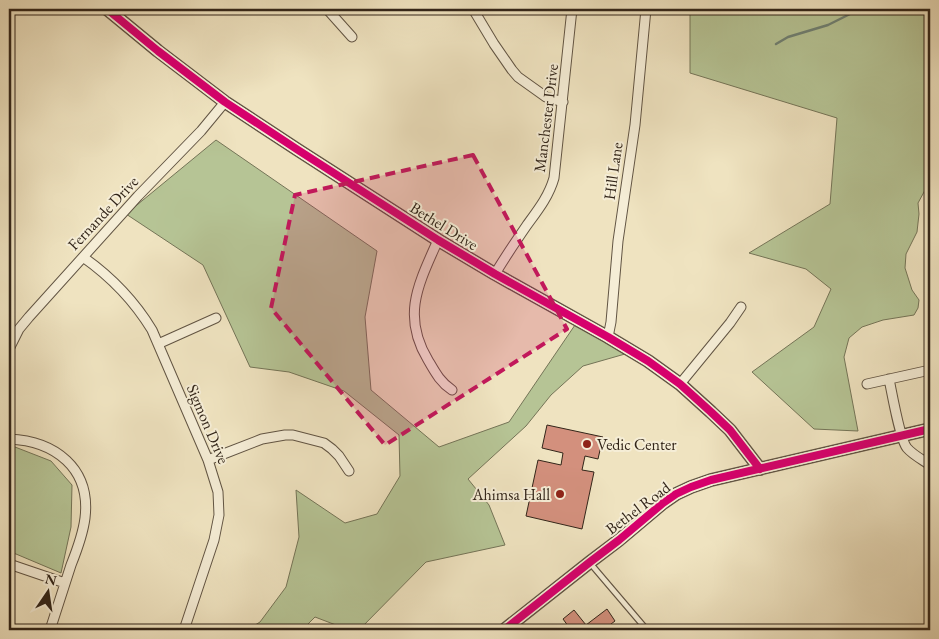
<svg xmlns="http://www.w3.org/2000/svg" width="939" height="639" font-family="'EB Garamond',serif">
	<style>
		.green { fill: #b6c495; stroke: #747457 }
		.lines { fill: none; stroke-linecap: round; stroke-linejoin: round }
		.stream { stroke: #708174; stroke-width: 2.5 }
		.building { fill: #d3907d; stroke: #322519 }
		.service-casing { stroke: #615443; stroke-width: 7 }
		.minor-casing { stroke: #615443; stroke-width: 11 }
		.tertiary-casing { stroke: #615443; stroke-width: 14 }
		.service { stroke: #f5edd6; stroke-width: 4.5 }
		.minor { stroke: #f5edd6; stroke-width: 9 }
		.tertiary { stroke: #f5edd6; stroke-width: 11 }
		.cycleway-casing { stroke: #f5edd6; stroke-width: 11 }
		.cycleway { stroke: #d6006c; stroke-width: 8 }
		.marked { fill: #c2185b; fill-opacity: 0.2; stroke: #c2185b; stroke-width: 4; stroke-dasharray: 10 6; stroke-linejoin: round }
		.poi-dot { fill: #8f2418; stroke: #f5edd6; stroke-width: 2 }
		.labels { text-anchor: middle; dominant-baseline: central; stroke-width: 4; stroke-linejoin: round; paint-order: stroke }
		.street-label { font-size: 16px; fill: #322519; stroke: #f5edd6 }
		.poi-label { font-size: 16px; fill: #322519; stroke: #f5edd6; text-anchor: start }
	</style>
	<rect width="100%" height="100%" fill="#efe3c0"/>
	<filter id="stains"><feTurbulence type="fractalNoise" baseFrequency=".004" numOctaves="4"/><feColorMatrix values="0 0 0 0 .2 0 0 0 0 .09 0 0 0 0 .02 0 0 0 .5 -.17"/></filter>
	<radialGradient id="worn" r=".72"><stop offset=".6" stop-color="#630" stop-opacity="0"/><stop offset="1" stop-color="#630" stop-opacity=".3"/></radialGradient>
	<!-- green -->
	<path class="green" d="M690,9H930V181L918,203L919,214L917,232L906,254L905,268L912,290L919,300L918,308L914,315L883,320L862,327L849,338L844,357L858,431L814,429L752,372L814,327L831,289L806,269L749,253L830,204L837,118L690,73Z
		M216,140L377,251L365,317L371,390L439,447L509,422L575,325L625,354L583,366L551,395L526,426L468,479L489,505L505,545L426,562L359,630H349L315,617L302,630H247L260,622L286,587L299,537L296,490L345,523L377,514L400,476L399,435L344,391L289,372L250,367L203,265L126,214Z
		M15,447L51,461L72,485L71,527L61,573L16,554L9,552V448Z"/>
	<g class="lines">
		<!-- stream -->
		<path class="stream" d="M776,44L788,37L828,25L860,9"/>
	</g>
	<!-- building -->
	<path class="building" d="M547,425L603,437L598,459L585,456L582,470L594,472L582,529L526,516L538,460L561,465L563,453L542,448Z
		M607,609L615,621L603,630H571L563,619L574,610L586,625Z"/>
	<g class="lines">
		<!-- service casing -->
		<g class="service-casing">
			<path id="service" d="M590,563L647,630"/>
		</g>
		<!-- minor casing -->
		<g class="minor-casing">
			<path id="minor" d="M327,9L352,37
				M473,9L494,44L512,70L518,77L546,97L563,102
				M438,240C419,283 401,315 428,360C435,372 440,382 452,390
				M83,257C110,276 135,302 152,330L208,460L218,492L219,515L214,540L184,630
				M495,274C505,257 516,241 527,225C538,210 549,196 554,178L572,9
				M608,337L611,322L618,241L635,125L646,9
				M158,344L216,318
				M9,349L19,329L29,317L138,196L201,131L225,102
				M889,379C892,393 900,440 907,448C913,455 923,460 930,465
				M680,384L730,323L741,307
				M867,384L930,370
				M9,439C55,441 91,468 85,518C83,534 77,550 71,565C64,587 57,608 50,630
				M208,460L262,439L285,435H293L324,443L332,449L339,456L349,471
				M9,564L65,583"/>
		</g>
		<!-- tertiary casing -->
		<g class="tertiary-casing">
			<path id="tertiary" d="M107,9L158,51L225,102L298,150L438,240L495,274L608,337L648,361L680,384L711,412L730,430L760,469
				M504,630L590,562L619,540L663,503L676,494L691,487L711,480L930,429"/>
		</g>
		<!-- service -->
		<use href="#service" class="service"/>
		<!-- minor -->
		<use href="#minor" class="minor"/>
		<!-- tertiary -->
		<use href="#tertiary" class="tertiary"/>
		<!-- cycleway casing -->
		<g class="cycleway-casing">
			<path id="cycleway" d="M107,9L158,51L225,102L298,150L438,240L495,274L608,337L648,361L680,384L711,412L730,430L760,469
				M504,630L590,562L619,540L663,503L676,494L691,487L711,480L930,429"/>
		</g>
		<!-- cycleway -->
		<use href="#cycleway" class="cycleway"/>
	</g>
	<!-- marked area -->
	<path class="marked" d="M473,155L567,329L385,445L271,308L295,195Z"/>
	<!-- markers -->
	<g class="poi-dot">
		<circle cx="587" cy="444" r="5"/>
		<circle cx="560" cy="494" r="5"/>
	</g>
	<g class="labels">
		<!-- street labels -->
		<g class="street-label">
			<text transform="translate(546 118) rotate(-83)">Manchester Drive</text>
			<text transform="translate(613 171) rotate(-82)">Hill Lane</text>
			<text transform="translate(103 213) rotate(-47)">Fernande Drive</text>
			<text transform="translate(444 226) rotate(32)">Bethel Drive</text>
			<text transform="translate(208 424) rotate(67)">Sigmon Drive</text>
			<text transform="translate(638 508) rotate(-37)">Bethel Road</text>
		</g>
		<!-- poi labels -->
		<g class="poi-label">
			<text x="597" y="444">Vedic Center</text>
			<text x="550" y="494" text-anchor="end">Ahimsa Hall</text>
		</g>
	</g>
	<!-- margin -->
	<rect width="939" height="639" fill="none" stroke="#efe3c0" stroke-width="30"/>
	<rect x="10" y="10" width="919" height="619" fill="none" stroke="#322519" stroke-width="2.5"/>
	<rect x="15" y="15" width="909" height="609" fill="none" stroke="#322519"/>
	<!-- north arrow -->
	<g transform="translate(48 592) rotate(13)" stroke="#f5edd6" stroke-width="4" paint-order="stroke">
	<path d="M0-4L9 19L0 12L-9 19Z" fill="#322519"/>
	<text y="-8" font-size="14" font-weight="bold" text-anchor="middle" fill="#322519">N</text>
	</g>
	<rect width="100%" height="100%" filter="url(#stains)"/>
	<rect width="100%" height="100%" fill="url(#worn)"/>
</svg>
